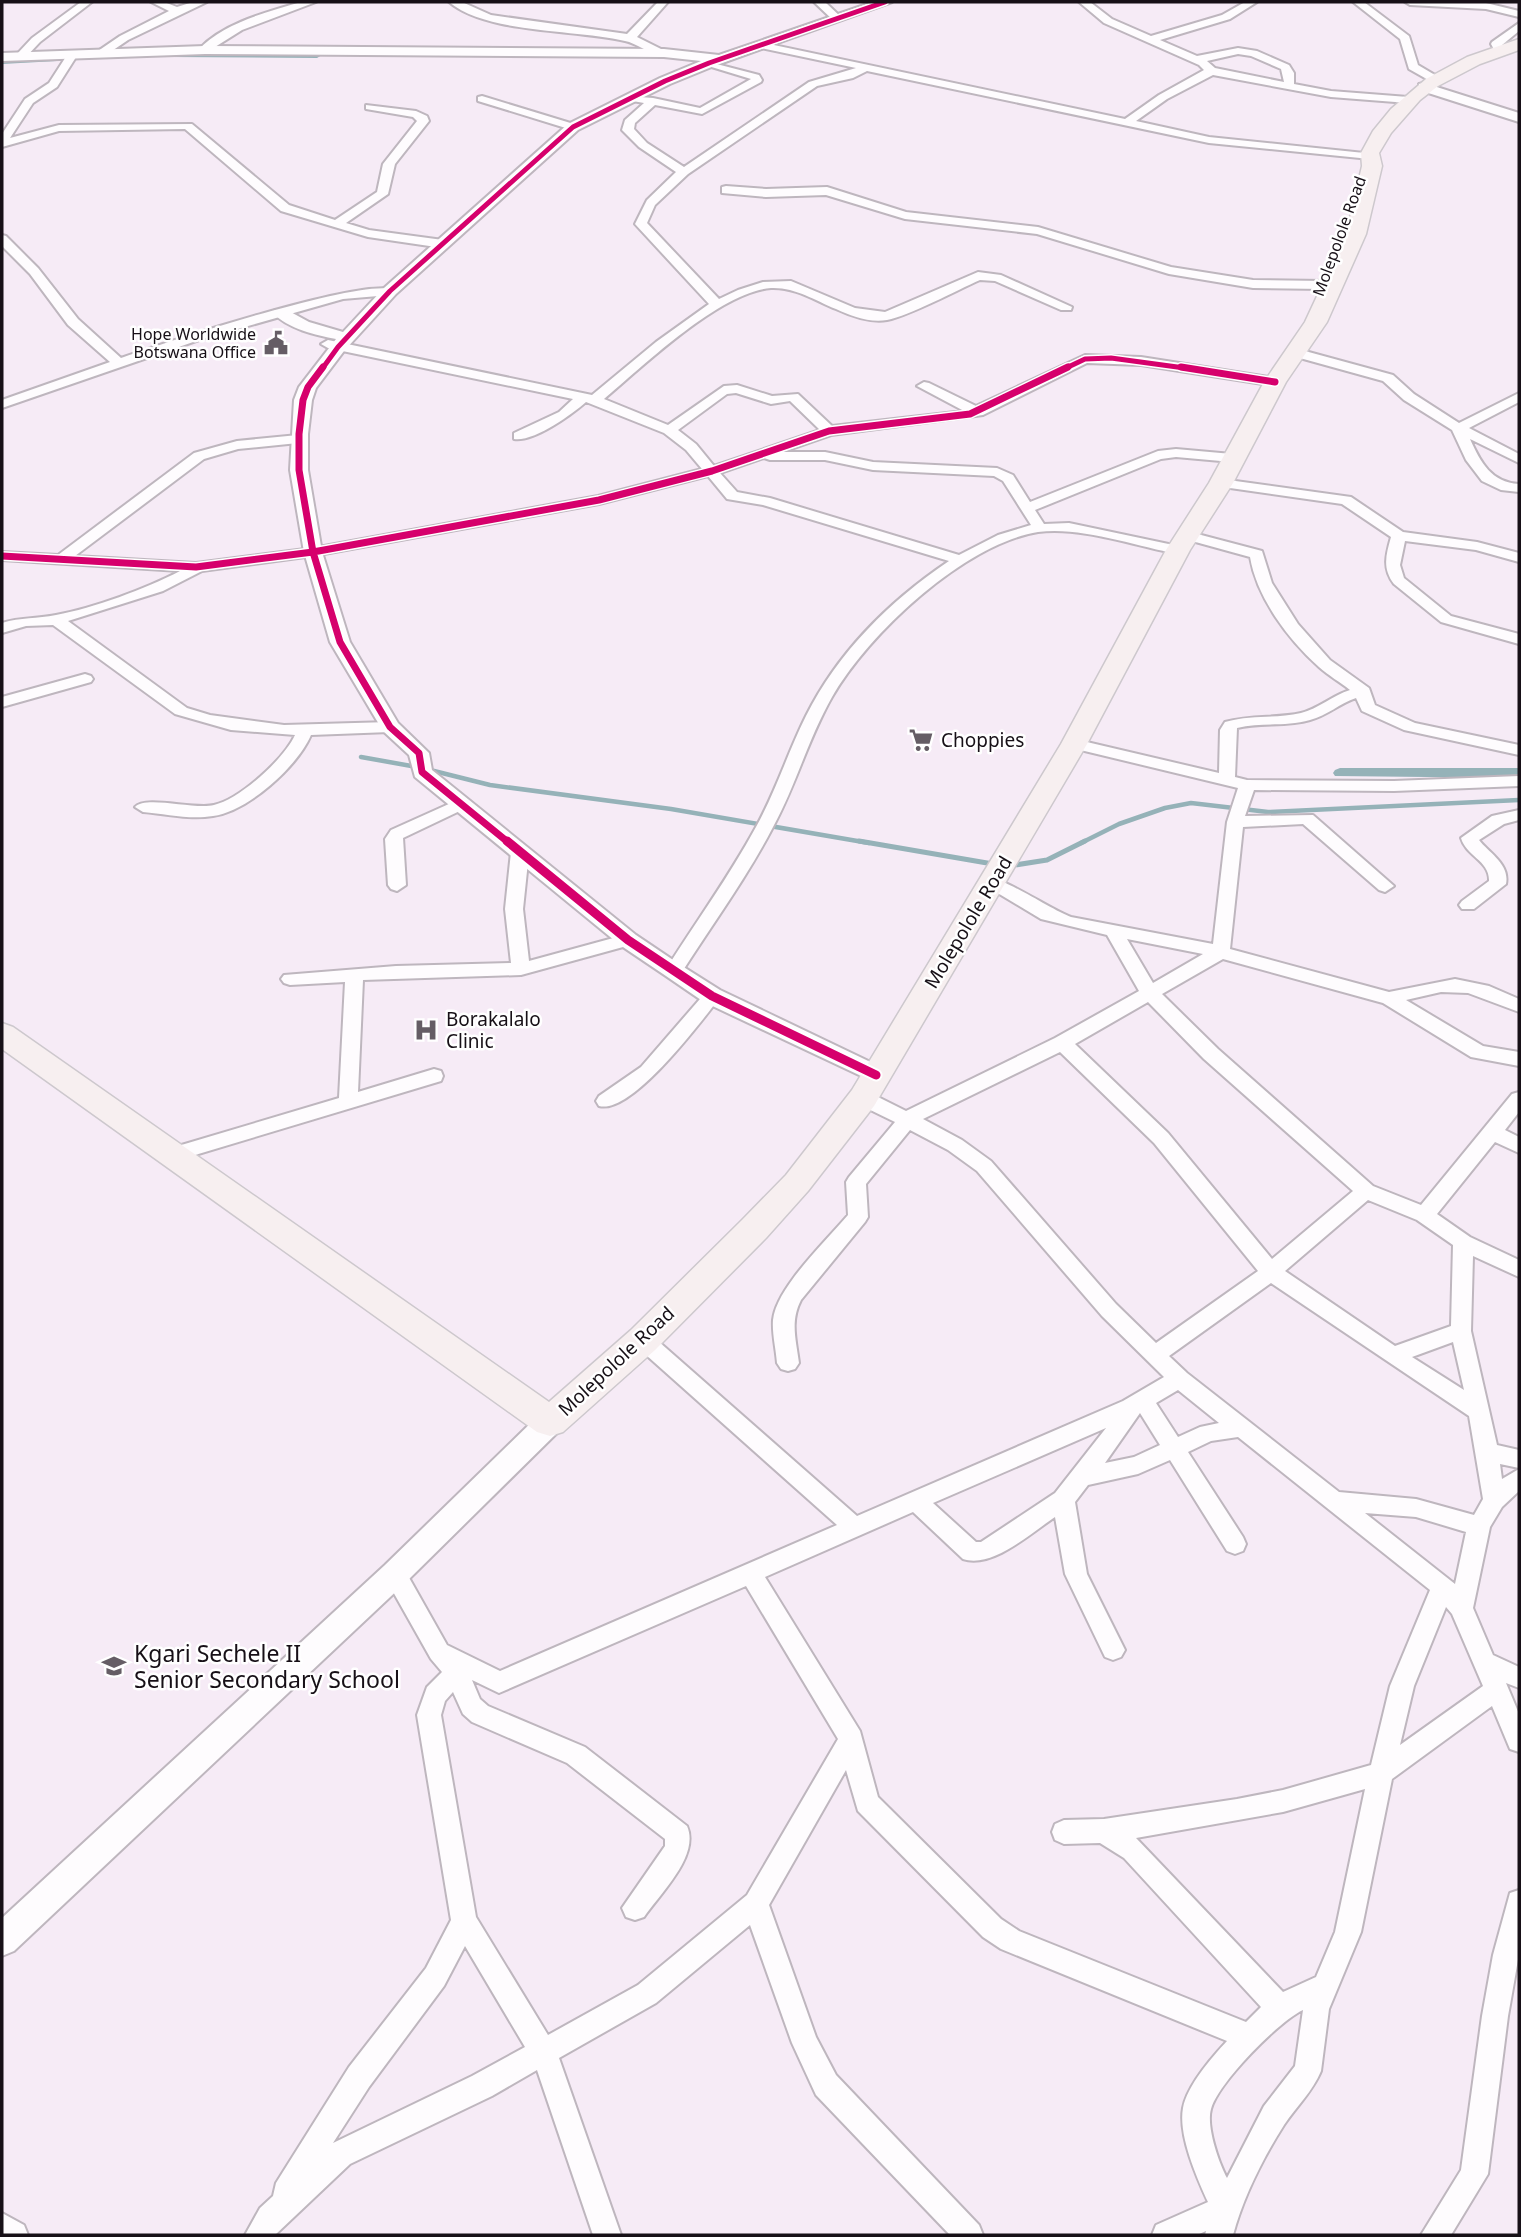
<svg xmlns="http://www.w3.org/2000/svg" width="1521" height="2237" font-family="'Noto Sans',sans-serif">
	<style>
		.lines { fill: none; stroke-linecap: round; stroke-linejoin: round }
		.stream-far1 { stroke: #95b2b8; stroke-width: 4.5 }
		.stream { stroke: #95b2b8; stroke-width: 5 }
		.canal { fill: #95b2b8; fill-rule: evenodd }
		.minor-casing { stroke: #beb6be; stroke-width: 4 }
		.tertiary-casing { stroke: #beb6be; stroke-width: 4 }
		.primary-casing { stroke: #cdc8cd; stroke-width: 3 }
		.minor { fill: #fefcfe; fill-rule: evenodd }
		.tertiary { fill: #fefcfe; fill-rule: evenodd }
		.primary { fill: #f7eff0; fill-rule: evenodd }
		.cycleway-far2-casing { stroke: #fff; stroke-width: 8 }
		.cycleway-far1-casing { stroke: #fff; stroke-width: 10 }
		.cycleway-casing { stroke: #fff; stroke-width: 13 }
		.cycleway-far2 { stroke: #d6006c; stroke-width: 5 }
		.cycleway-far1 { stroke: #d6006c; stroke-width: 7 }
		.cycleway { stroke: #d6006c; stroke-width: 9 }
		.labels { text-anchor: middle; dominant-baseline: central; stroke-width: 5; stroke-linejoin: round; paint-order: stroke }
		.far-street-label { font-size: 16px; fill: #171017; stroke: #fff }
		.far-poi-label { font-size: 16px; fill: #171017; stroke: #fff; text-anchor: end }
		.poi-label { font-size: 19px; fill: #171017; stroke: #fff; text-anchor: start }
		.street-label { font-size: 19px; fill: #171017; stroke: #fff }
		.near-poi-label { font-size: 23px; fill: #171017; stroke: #fff; text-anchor: start }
	</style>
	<rect width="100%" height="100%" fill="#f6ebf6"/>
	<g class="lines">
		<!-- stream-far1 -->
		<path class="stream-far1" d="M361,757L417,767
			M426,769L490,785L671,809L869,843
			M1081,843L1119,824L1165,808L1191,803L1268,812L1519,800"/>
		<!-- stream -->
		<path class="stream" d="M859,841L993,864
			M1009,866L1047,860L1085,841"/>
		<!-- canal -->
		<path class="canal" d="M173,52H317L322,55L317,58L170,57V53Z
			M72,55L77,58L75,60L2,64V58Z
			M1340,768H1519V778L1335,776L1333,773L1335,770Z"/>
		<!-- minor casing -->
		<g class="minor-casing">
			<path id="minor" d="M81,2H92L40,42L25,58H17V54L32,38Z
				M151,2H164L177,7L193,2H207L128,40L106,55H98V51L120,36L169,11Z
				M301,2H316L242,30L207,52L198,50C223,23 267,12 301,2Z
				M449,2H462L491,15L627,34L658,2H668L637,37L669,53C658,61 638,43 625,41C576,29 487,34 449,2Z
				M814,2H825L843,19L834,21Z
				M1079,2H1090L1112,19L1151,36L1222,15L1245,2H1257L1230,19L1160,40L1197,56L1238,48L1257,51L1289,65L1294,73V84L1331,91L1408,97L1414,100L1408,103L1331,97L1213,75L1167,99L1136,121L1209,137L1374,154L1376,156L1370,159L1209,143L867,71L853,78L817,86L688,174L655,205L647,223L719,299L738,290L763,282L791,281L855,308L885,312L978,272L1001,275L1072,307L1071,310H1061L995,281L980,280C957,290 909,316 887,320C869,323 851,316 836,309C814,300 795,287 771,288C720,292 643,366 604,399L668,425L724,386L737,385L772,396L798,394L832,426L964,411L917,386L924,382L929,383L976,406L1085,355L1141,357L1275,378L1282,382L1275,386L1141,365L1087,363L983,415L831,435L782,452H825L873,462L997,468L1013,475L1030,502L1158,451L1176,449L1232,454L1239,458L1232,462L1176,457L1161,459L1035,510L1044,524L1069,523L1178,546L1183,547L1185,550L1183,553L1178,554C1136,546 1080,526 1038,532C964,544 868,634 832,697C808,739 796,785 773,827C746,879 711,926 680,975L674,977L665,971C695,923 729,877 756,827C776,791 788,752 806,716C838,652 891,600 949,561L763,505L727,499L708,476L599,504L313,556L202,571L163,591L68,621L187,708L210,715L284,725L390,722L398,727L390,732L311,735C297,767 248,811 213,816C190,820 166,814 143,812L135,807C145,795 195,810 214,805C240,799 284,759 295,735L231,730L175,714L53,625L26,626L2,633V623C21,617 37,619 56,615C94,608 145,589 180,571L2,560V552L58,555L194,453L237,441L298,435L305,439L298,443L238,449L204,459L75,556L196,563L313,548L598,496L702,469L686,450L664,433L586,402C571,415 534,442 514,439V433L559,412L573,399L328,348L321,344L328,340L592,395L656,342L709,304L635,224L647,200L676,172L639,147L622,130L625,120L644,103L627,100V96L653,98L700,108L751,79L705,65V61L759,75L762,80L761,82L702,114L655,105L635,123L634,129L647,143L684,167L809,82L856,68L756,47L755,45L760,42L1125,119L1159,95L1204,70L1199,65L1104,23ZM1238,54L1251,56L1281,69L1284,82L1215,68L1207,61ZM736,393L771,404L790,401L820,430L714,466L696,444L678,430L727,394ZM764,458L770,460H825L873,470L994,476L1003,481L1031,525L998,535L959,555L770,498L737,492L720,473Z
				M1353,2H1364L1409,36L1418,65L1440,78V82H1432L1409,69L1400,39Z
				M1405,2L1486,3L1519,11V17L1486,9L1410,5Z
				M1519,23V31L1502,45L1504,53H1496L1491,44L1492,42Z
				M73,51L78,54L57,87L33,103L10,138L59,125L192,124L289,205L335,220L377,192L383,164L417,121L413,117L366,109V105L416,111L427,116L429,121L395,164L388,194L346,223L369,230L443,240L449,244L443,248L368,237L281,211L185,129L59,131L2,147V134L25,99L49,83L69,52Z
				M482,96L577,125L579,127L569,129L478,101V97Z
				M726,186L766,189L827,187L906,212L1038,227L1171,267L1253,280L1324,281L1330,285L1324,289L1253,288L1169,274L1037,234L905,219L826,195L766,197L722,193V187Z
				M2,235L6,236L38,268L78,319L121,358C158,345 375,273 396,291L390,295L343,299L199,340L2,408V400L110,362L68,325L30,274L2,246Z
				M1294,348L1393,375L1414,394L1459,423L1519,393V402L1469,428L1519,454V463L1470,439C1481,463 1491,482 1519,484V492L1501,490L1482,481L1466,460L1452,430L1404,400L1383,381L1289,355L1287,352Z
				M1221,479L1351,497L1403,532L1477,542L1519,553V562L1476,550L1405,541L1400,565L1404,578L1451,616L1519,634V644L1441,622L1394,584C1382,568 1386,555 1391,537L1342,504L1216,486L1214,483Z
				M1186,531L1262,551L1272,583L1298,624L1330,660L1369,688L1375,705L1415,723L1519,745V755L1404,730L1362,711L1356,698C1340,703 1327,716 1310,720C1286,727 1261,722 1237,728L1235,777L1247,780L1394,781L1519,776V786L1394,791L1254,790L1245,816L1313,815L1394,886L1385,892L1379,890L1303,824L1243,827L1230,949L1389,992L1455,979L1489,986L1519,999V1012L1468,993L1441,992L1406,1000L1483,1046L1519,1052V1066L1471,1057L1383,1003L1223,959L1162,994L1218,1049L1373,1186L1421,1205L1512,1094L1519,1092V1112L1505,1130L1519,1137V1153L1495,1142L1437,1214L1470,1237L1519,1260V1277L1473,1256L1471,1331L1497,1445L1519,1450V1468L1500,1464L1502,1479L1519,1469V1491L1502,1507L1490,1527L1473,1608L1493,1655L1519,1667V1688L1506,1683L1519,1714V1752L1510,1749L1492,1706L1392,1779L1361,1932L1329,2009L1321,2071C1313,2091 1296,2107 1284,2125C1263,2158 1243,2198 1233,2235H1205L1206,2231L1197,2235H1152L1156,2225L1208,2202C1197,2178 1178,2135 1183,2108C1187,2086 1212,2057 1227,2041L1001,1949L983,1937L858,1811L846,1770L769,1905L816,2037L836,2075L979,2225L983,2235H950L816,2095L792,2043L750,1925L656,2003L559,2058L621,2235H593L537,2070L492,2096L350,2164L275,2235H245L260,2208L273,2196L276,2183L349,2067L426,1968L451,1920L417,1715L427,1687L442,1672L431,1659L387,1581L384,1574L387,1567L395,1564L403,1567L447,1645L500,1671L837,1525L636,1346L632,1340L636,1334L643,1332L650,1334L857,1516L1123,1401L1164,1377L1102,1316L977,1171L948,1150L910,1130L866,1184L868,1217L865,1222L801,1300C790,1321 796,1340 799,1363L795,1369L788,1371L781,1369L777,1363C776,1349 772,1334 773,1320C776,1288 827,1240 848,1215L846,1182L849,1177L895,1122L856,1103L853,1098L856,1093H870L906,1111L1055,1038L1139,991L1107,935L1041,919L986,886L983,882L986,878C999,874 1051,910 1071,917L1213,944L1227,822L1238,788L1068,747L1066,744L1068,741L1074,739L1219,773L1220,730L1225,722C1253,714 1275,719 1301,713C1318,709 1333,695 1350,690C1340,682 1329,676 1319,667C1288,639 1257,598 1250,557L1181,538L1179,535ZM1127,939L1203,954L1153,983ZM1148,1002L1204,1059L1353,1191L1272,1259L1168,1133L1075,1044ZM1060,1052L1154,1143L1258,1271L1156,1343L1116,1304L991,1161L962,1140L923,1119ZM1368,1200L1417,1220L1453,1245L1451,1326L1395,1346L1285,1271ZM1271,1283L1469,1416L1483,1499L1474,1515L1416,1499L1339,1492L1187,1373L1169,1356ZM1453,1342L1464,1390L1412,1357ZM1178,1390L1219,1423L1200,1427L1178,1437L1156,1403ZM1140,1413L1160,1445L1134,1457L1105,1463ZM1106,1428L1055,1493L981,1542H976L933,1503ZM1238,1437L1430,1590L1390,1686L1371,1765L1283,1790L1237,1799L1104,1819L1064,1820L1055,1824L1052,1832L1055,1840L1064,1844L1100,1843L1124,1858L1261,2007L1246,2022L1019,1931L1001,1919L878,1797L860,1731L765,1577L913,1512L963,1559C992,1569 1031,1533 1055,1517L1065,1574L1105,1657L1113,1660L1121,1657L1125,1650L1087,1574L1075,1502L1088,1485L1138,1474L1170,1460L1227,1551L1235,1554L1243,1551L1246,1544L1243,1537L1188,1452L1211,1441ZM1365,1513L1416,1517L1466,1532L1455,1584ZM746,1586L838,1739L747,1895L638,1985L548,2035L476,1917L441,1715L445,1701L453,1692L463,1714L472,1722L567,1763L665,1839V1846L622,1908L626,1917L635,1920L644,1917C661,1893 700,1855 687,1826L585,1747L488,1706L480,1699L472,1680L499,1693ZM1446,1607L1452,1614L1483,1686L1400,1745L1414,1686ZM1365,1789L1335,1932L1316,1977L1283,1992L1136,1838L1283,1812ZM465,1946L525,2047L472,2076L333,2143L369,2087L444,1986ZM1303,2010L1295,2066L1264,2106L1227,2178C1219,2163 1206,2127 1211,2109C1218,2083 1279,2021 1303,2010Z
				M85,674L91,676L93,679L91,682L2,707V697Z
				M460,799L468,804L466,808L403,838L406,885L397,891L391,889L388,885L385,839L391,830Z
				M1519,810V820L1504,824L1479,840C1489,853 1510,864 1506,884L1474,909H1462L1459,905L1462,901L1489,881C1490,861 1466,856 1461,838L1492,816Z
				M520,847L529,852L523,909L529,961L628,934L634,936L637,940L634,944L521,975L363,980L358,1092L434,1069L441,1071L443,1076L441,1081L175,1161L168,1159L165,1154L168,1149L339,1098L345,982L290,985L284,983L281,979L284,975L396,966L511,963L505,909L511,852Z
				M712,990L718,992L721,996L718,1000C699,1024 631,1115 599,1106L596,1101L599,1096L641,1067L706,992Z
				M1519,1890V1954L1508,2016L1488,2174L1451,2235H1421L1461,2170L1482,2016L1493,1955L1510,1893Z
				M2,2213L24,2225L28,2235H2Z"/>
		</g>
		<!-- tertiary casing -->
		<g class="tertiary-casing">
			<path id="tertiary" d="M873,2H892L714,66L670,84L578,130L396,294L344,351L316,388L312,400L308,434V470L322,552L350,642L398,723L429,753L432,770L636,935L682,966L720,990L885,1069L888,1075L885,1081L876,1083L704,1002L666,976L620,945L415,777L409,755L383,731L330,642L304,552L290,470L294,400L299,387L336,339C316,335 288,329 273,313L275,310H287L309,322L343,332L384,288L568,124L660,78L701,61L664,57L205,54L2,61V53L205,46L664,49L719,55Z
				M1424,83L1519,113V122L1419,90V84Z
				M550,1411L560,1414L564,1422L560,1430L405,1583L14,1951L2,1956V1918L385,1565L540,1414Z"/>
		</g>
		<!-- primary casing -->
		<g class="primary-casing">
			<path id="primary" d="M1519,39V50L1480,64L1438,86L1420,100L1391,133L1379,153L1382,166L1366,234L1327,322L1286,382L1233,483L1190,550L1087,744L874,1106L808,1191L766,1238L655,1350L563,1432L550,1436L537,1432L2,1049V1023L13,1027L549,1402L631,1330L742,1220L786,1175L852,1090L1061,744L1166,550L1209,483L1264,382L1305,322L1346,234L1362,166L1361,153L1373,131L1391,109L1426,79L1467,57Z"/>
		</g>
		<!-- minor -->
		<use href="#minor" class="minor"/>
		<!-- tertiary -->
		<use href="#tertiary" class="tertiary"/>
		<!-- primary -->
		<use href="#primary" class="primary"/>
		<!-- cycleway-far2 casing -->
		<g class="cycleway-far2-casing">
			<path id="cycleway-far2" d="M322,369L338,347L390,291L573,127L665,81L709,63L885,2
				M1064,369L1085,359L1111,358L1192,369"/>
		</g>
		<!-- cycleway-far1 casing -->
		<g class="cycleway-far1-casing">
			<path id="cycleway-far1" d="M323,367L308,387L303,400L299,434V470L313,552L340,642L390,727L419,753L422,772L509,843
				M1181,367L1275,382
				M2,556L196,567L313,552L599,500L712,471L829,431L970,414L1068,367"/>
		</g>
		<!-- cycleway casing -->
		<g class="cycleway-casing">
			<path id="cycleway" d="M507,841L628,940L712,996L876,1075"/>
		</g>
		<!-- cycleway-far2 -->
		<use href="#cycleway-far2" class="cycleway-far2"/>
		<!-- cycleway-far1 -->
		<use href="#cycleway-far1" class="cycleway-far1"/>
		<!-- cycleway -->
		<use href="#cycleway" class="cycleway"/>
	</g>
	<!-- icons -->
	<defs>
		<g id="civic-bare" transform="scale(1.89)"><path d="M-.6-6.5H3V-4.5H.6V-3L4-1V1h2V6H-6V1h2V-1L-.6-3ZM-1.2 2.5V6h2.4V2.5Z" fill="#655d65" stroke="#fff" stroke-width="2.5" paint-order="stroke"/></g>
		<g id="supermarket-bare" transform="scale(1.89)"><path d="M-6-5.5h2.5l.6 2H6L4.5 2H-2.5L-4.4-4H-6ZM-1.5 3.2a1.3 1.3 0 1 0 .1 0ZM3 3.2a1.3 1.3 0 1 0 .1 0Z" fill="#655d65" stroke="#fff" stroke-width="2.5" paint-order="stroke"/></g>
		<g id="hospital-bare" transform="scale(1.89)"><path d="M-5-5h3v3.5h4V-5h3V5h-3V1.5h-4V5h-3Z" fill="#655d65" stroke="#fff" stroke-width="2.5" paint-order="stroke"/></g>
		<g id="school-bare" transform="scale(1.89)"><path d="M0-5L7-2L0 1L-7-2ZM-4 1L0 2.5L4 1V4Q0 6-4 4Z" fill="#655d65" stroke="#fff" stroke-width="2.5" paint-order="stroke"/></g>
	</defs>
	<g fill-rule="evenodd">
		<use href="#civic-bare" x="276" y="343"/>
		<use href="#supermarket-bare" x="921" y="740"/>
		<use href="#hospital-bare" x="426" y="1030"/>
		<use href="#school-bare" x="114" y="1666"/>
	</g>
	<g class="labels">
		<!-- far-street labels -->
		<g class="far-street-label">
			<text transform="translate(1339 236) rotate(-70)">Molepolole Road</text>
		</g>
		<!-- far-poi labels -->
		<g class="far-poi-label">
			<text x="256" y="334">Hope Worldwide<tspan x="256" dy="18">Botswana Office</tspan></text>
		</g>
		<!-- poi labels -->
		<g class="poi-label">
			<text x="941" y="740">Choppies</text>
			<text x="446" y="1019">Borakalalo<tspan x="446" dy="22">Clinic</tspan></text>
		</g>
		<!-- street labels -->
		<g class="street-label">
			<text transform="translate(968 922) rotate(-59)">Molepolole Road</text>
			<text transform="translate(616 1361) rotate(-43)">Molepolole Road</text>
		</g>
		<!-- near-poi labels -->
		<g class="near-poi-label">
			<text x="134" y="1653">Kgari Sechele II<tspan x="134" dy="26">Senior Secondary School</tspan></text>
		</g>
	</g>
	<!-- border -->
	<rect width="1521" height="2237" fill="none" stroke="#171017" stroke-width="7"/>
</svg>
